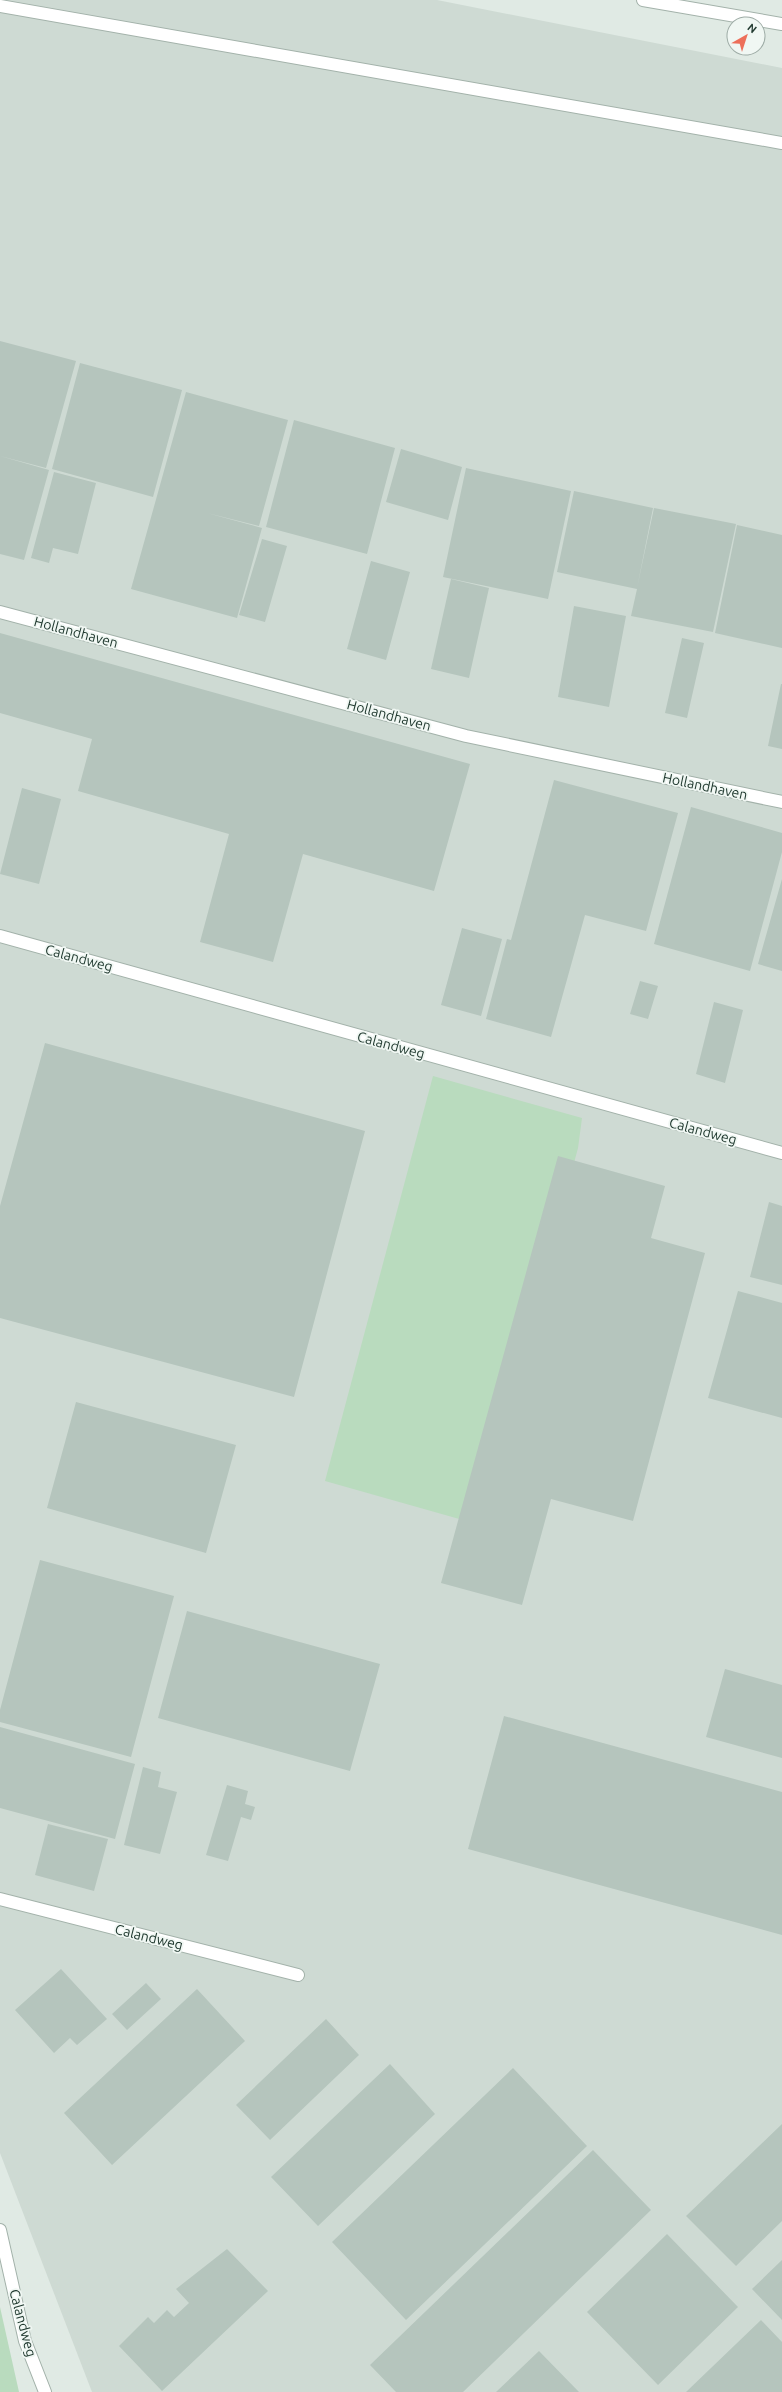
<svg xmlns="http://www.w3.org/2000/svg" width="782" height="2392" font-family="Ubuntu,sans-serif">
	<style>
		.built { fill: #cedad3 }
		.green { fill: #b9dbbe }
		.building { fill: #b5c5bd }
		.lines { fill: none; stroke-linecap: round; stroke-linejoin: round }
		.service-casing { stroke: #a3b2aa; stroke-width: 14 }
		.minor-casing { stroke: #a3b2aa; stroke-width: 14 }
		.service { stroke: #fff; stroke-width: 12 }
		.minor { stroke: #fff; stroke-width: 12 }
		.labels { text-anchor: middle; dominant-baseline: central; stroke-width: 3.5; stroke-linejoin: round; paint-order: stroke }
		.street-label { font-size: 14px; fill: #213a30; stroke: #f0f7f3 }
	</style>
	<rect width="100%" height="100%" fill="#e0eae4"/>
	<!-- built -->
	<path class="built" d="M0,0H437L782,68V2392H92L0,2153Z"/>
	<!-- green -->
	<path class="green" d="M433,1076L582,1118L578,1148L477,1524L325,1481Z
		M0,2307L19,2392H0Z"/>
	<!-- building -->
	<path class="building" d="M0,341L76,361L46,468L0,456Z
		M80,363L182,390L153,497L52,469Z
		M186,392L288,420L259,526L207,513L262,528L237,618L131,589Z
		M294,420L395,448L367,554L266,527Z
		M401,449L462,467L448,520L386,502Z
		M0,456L49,470L24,560L0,554Z
		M466,468L571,491L548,599L443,577Z
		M54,472L96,483L78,554L53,548L49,563L31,558Z
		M574,491L653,508L637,588L654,508L736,524L713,632L631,616L637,589L557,572Z
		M737,525L782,535V648L715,633Z
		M262,539L287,546L265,622L239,615Z
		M371,561L410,572L386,660L347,649Z
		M451,579L489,588L469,678L431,669Z
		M574,606L626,616L609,707L558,697Z
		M0,633L470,764L434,891L303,854L273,962L200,942L229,834L78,791L92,739L0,713Z
		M682,638L704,643L687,718L665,713Z
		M781,684H782V749L768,746Z
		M554,780L678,813L646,931L585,915L551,1037L486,1019L507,939L511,940Z
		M22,788L61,799L39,884L0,874Z
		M691,807L782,833V852L750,971L654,944Z
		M782,879V971L758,964Z
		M462,928L502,939L481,1016L441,1005Z
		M640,981L658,986L648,1019L630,1014Z
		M714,1002L743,1010L725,1083L696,1074Z
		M45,1043L365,1131L294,1397L0,1318V1206Z
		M558,1156L665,1186L651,1238L705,1253L633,1521L551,1499L522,1605L441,1583Z
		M769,1202L782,1206V1285L750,1277Z
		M738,1291L782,1303V1418L708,1398Z
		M76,1402L236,1445L206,1553L47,1508Z
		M40,1560L174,1596L131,1757L0,1722V1710Z
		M187,1611L380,1664L350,1771L158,1718Z
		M725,1669L782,1685V1758L706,1737Z
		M504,1716L782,1792V1935L468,1849Z
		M0,1727L135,1764L115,1839L0,1808Z
		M143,1767L161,1772L158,1787L177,1792L160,1854L124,1845Z
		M227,1785L248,1791L245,1804L255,1807L251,1820L241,1817L228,1861L206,1855Z
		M48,1824L108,1839L94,1891L35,1875Z
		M61,1969L107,2019L77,2045L70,2038L54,2053L15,2010Z
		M146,1983L161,1999L127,2030L112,2014Z
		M197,1989L245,2041L112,2165L64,2113Z
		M326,2019L359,2055L270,2140L236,2105Z
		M390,2064L435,2114L318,2226L271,2177Z
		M513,2068L587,2146L406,2320L332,2242Z
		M782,2124V2221L736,2266L686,2216Z
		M593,2150L651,2210L463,2392H396L370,2365Z
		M667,2234L738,2307L658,2385L587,2312Z
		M227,2249L268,2291L162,2391L119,2346L148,2317L154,2323L167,2310L174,2317L189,2303L176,2289Z
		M782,2260V2320L752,2289Z
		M761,2320L782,2342V2392H686Z
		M539,2351L579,2392H496Z"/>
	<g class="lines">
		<!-- service casing -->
		<g class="service-casing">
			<path id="service" d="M0,6L782,143"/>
		</g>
		<!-- minor casing -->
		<g class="minor-casing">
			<path id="minor" d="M643,0L782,24
				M0,612L466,736L782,802
				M0,936L782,1153
				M0,1899L298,1975
				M0,2230L25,2341L45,2392"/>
		</g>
		<!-- service -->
		<use href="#service" class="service"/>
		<!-- minor -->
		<use href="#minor" class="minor"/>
	</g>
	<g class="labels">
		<!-- street labels -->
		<g class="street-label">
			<text transform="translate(76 632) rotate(15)">Hollandhaven</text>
			<text transform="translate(389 715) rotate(15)">Hollandhaven</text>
			<text transform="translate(705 786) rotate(12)">Hollandhaven</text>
			<text transform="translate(79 958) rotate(15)">Calandweg</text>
			<text transform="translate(391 1045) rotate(15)">Calandweg</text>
			<text transform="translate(703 1131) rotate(15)">Calandweg</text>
			<text transform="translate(149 1937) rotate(14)">Calandweg</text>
			<text transform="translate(23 2323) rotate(75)">Calandweg</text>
		</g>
	</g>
	<!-- north arrow -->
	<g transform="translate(746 36) rotate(39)"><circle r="19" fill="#f0f7f3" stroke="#9daba5"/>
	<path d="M0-3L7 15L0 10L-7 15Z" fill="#ed6f5a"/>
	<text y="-6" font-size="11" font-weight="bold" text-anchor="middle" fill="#213a30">N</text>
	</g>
</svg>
